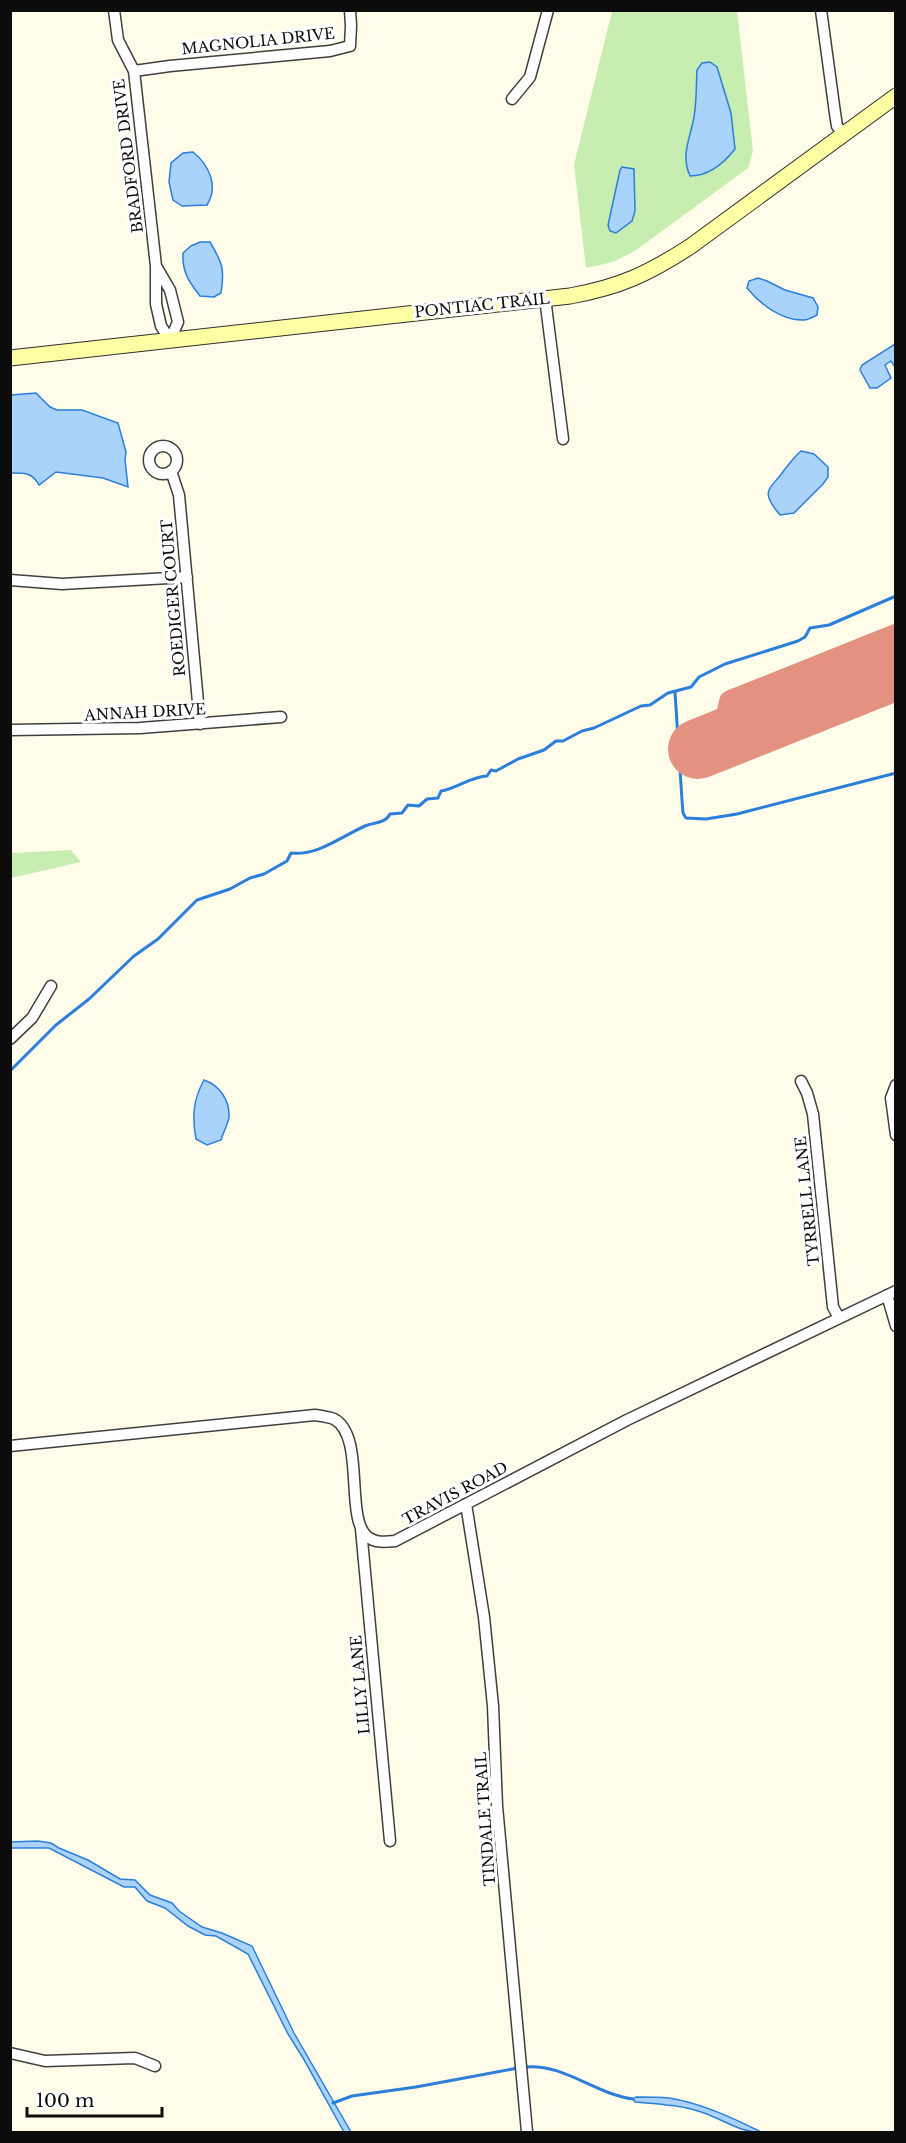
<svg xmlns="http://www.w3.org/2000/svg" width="906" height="2143" font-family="'Libre Baskerville',serif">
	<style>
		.green { fill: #c8edb1 }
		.water { fill: #aad3fb; stroke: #2b7ed9; stroke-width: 1.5 }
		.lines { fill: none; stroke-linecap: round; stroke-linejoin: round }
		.stream { stroke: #2b7ed9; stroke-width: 3 }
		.taxiway { stroke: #e39281; stroke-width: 24 }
		.runway { stroke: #e39281; stroke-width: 60 }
		.minor-casing { stroke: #3f3f3f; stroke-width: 13 }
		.secondary-casing { stroke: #2e2e2e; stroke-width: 17 }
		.minor { stroke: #fff; stroke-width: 10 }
		.secondary { stroke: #feffa5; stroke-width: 15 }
		.labels { text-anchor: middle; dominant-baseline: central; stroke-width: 6; stroke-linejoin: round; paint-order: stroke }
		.street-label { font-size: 15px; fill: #0c0c0c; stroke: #fff }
	</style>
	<rect width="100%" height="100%" fill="#fffdea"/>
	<!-- green -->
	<path class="green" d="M612,11H737L753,151L748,168L635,251L613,262L586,268L574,165Z
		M71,850L81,862L11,878V853Z"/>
	<!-- water -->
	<path class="water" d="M710,62L717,67L731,113L735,149C724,163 709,176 690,176C681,156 689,141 693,122C697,105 696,86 697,70L702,63Z
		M193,152C209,165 219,186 207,205L182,206L173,200L169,182L171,163L183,153Z
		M622,167L634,169L635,211L632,221L616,233L610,231L608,225L620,170Z
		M200,242H210C222,262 225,269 221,293L214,297L200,296C189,282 182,272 183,253L191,246Z
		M758,278L767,281L785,290L813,298L818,307L817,315C813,317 808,320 804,320C782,321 760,304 747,288L749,281Z
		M895,344V367L891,361L885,365L891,378L877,388H870L860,370L862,365Z
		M36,393L50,407L57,410H82L118,423L126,452L125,460L128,487L103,478L56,472L39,485C32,472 24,473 11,473V395Z
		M801,451L814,454L828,467V477L823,484L794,513L780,515C758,489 771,490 785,469C791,462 794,457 801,451Z
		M204,1080C219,1085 230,1100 229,1117C228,1124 223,1133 221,1140L207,1145L196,1139C192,1117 193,1100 204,1080Z
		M38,1841L51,1843L59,1848L88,1860L120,1879L135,1880L150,1895L172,1903L179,1911L202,1927L222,1933L252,1946L294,2033L351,2132H344L303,2058L288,2034L248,1954L216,1936L205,1935L188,1926L165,1908L147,1901L135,1887H124L49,1848H11V1842Z
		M636,2097C647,2097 658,2097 669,2098C701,2103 733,2118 761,2132C741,2133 724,2120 704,2113C682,2105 659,2104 635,2102L633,2099Z"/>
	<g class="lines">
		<!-- stream -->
		<path class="stream" d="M675,692L682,800L683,813L686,818L706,819L737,814L896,773
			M10,1071L56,1025L89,999L134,956L158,939L197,900L230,889L250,878L264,874L287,861L291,853C318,856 342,836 365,826C374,822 385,824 390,814L402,813L408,805L419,806L427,799L438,798L441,791C456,789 472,776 487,776L491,770L496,771L518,759L544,750L556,741H563L582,731L594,728L641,706L650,705L668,693L691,687L699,677L725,664L798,641L805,637L810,628L829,625L896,596
			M525,2067C563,2063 595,2094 633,2099
			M333,2103L352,2096L416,2087L518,2068"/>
		<!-- taxiway -->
		<path class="taxiway" d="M763,689L774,718
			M733,735L728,716L731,702L896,636"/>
		<!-- runway -->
		<path class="runway" d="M698,749L896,670"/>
		<!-- minor casing -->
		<g class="minor-casing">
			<path id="minor" d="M114,10L118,40L134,71L156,266V304L161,326L170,340
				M821,10L835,113L837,126L843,134
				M134,71L170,66L330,51L350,46L351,26L350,10
				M512,99L530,77L548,10
				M156,266L170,290L178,322L170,340
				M545,298L563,439
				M149 460a14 14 0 1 1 28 0a14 14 0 1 1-28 0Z
				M171,471L179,495L200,724
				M10,580L62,584L187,577
				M10,730L140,728L281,717
				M10,1039L32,1018L51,986
				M801,1081L807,1093L813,1114L833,1307L839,1318
				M896,1085L891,1098L896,1135
				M887,1295L896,1326
				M10,1446L315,1415C321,1416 329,1417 334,1419C366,1436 344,1520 368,1537C375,1543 385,1542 395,1541L627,1420L896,1291
				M466,1504L484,1617L493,1706L497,1806L527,2132
				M361,1529L390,1841
				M10,2053L45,2061L135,2058L155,2066"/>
		</g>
		<!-- secondary casing -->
		<g class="secondary-casing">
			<path id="secondary" d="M10,358L570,296C620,287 648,274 691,246L896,96"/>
		</g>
		<!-- minor -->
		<use href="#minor" class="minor"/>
		<!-- secondary -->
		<use href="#secondary" class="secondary"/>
	</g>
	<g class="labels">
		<!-- street labels -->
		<g class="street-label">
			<text transform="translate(258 41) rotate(-6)">MAGNOLIA DRIVE</text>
			<text transform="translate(128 156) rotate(-97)">BRADFORD DRIVE</text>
			<text transform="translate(482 305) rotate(-6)">PONTIAC TRAIL</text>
			<text transform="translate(173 598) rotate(-95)">ROEDIGER COURT</text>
			<text transform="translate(145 712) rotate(-3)">ANNAH DRIVE</text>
			<text transform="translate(807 1201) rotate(-96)">TYRRELL LANE</text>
			<text transform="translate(455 1493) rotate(-28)">TRAVIS ROAD</text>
			<text transform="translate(360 1685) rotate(-95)">LILLY LANE</text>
			<text transform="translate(485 1819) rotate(-94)">TINDALE TRAIL</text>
		</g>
	</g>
	<!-- border -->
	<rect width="906" height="2143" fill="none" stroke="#0c0c0c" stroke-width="24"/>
	<!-- scale -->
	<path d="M27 2107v9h135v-9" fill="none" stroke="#0c0c0c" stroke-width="3"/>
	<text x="36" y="2107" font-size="18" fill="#0c0c0c" stroke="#ffffff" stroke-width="4.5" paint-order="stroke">100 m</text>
</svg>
